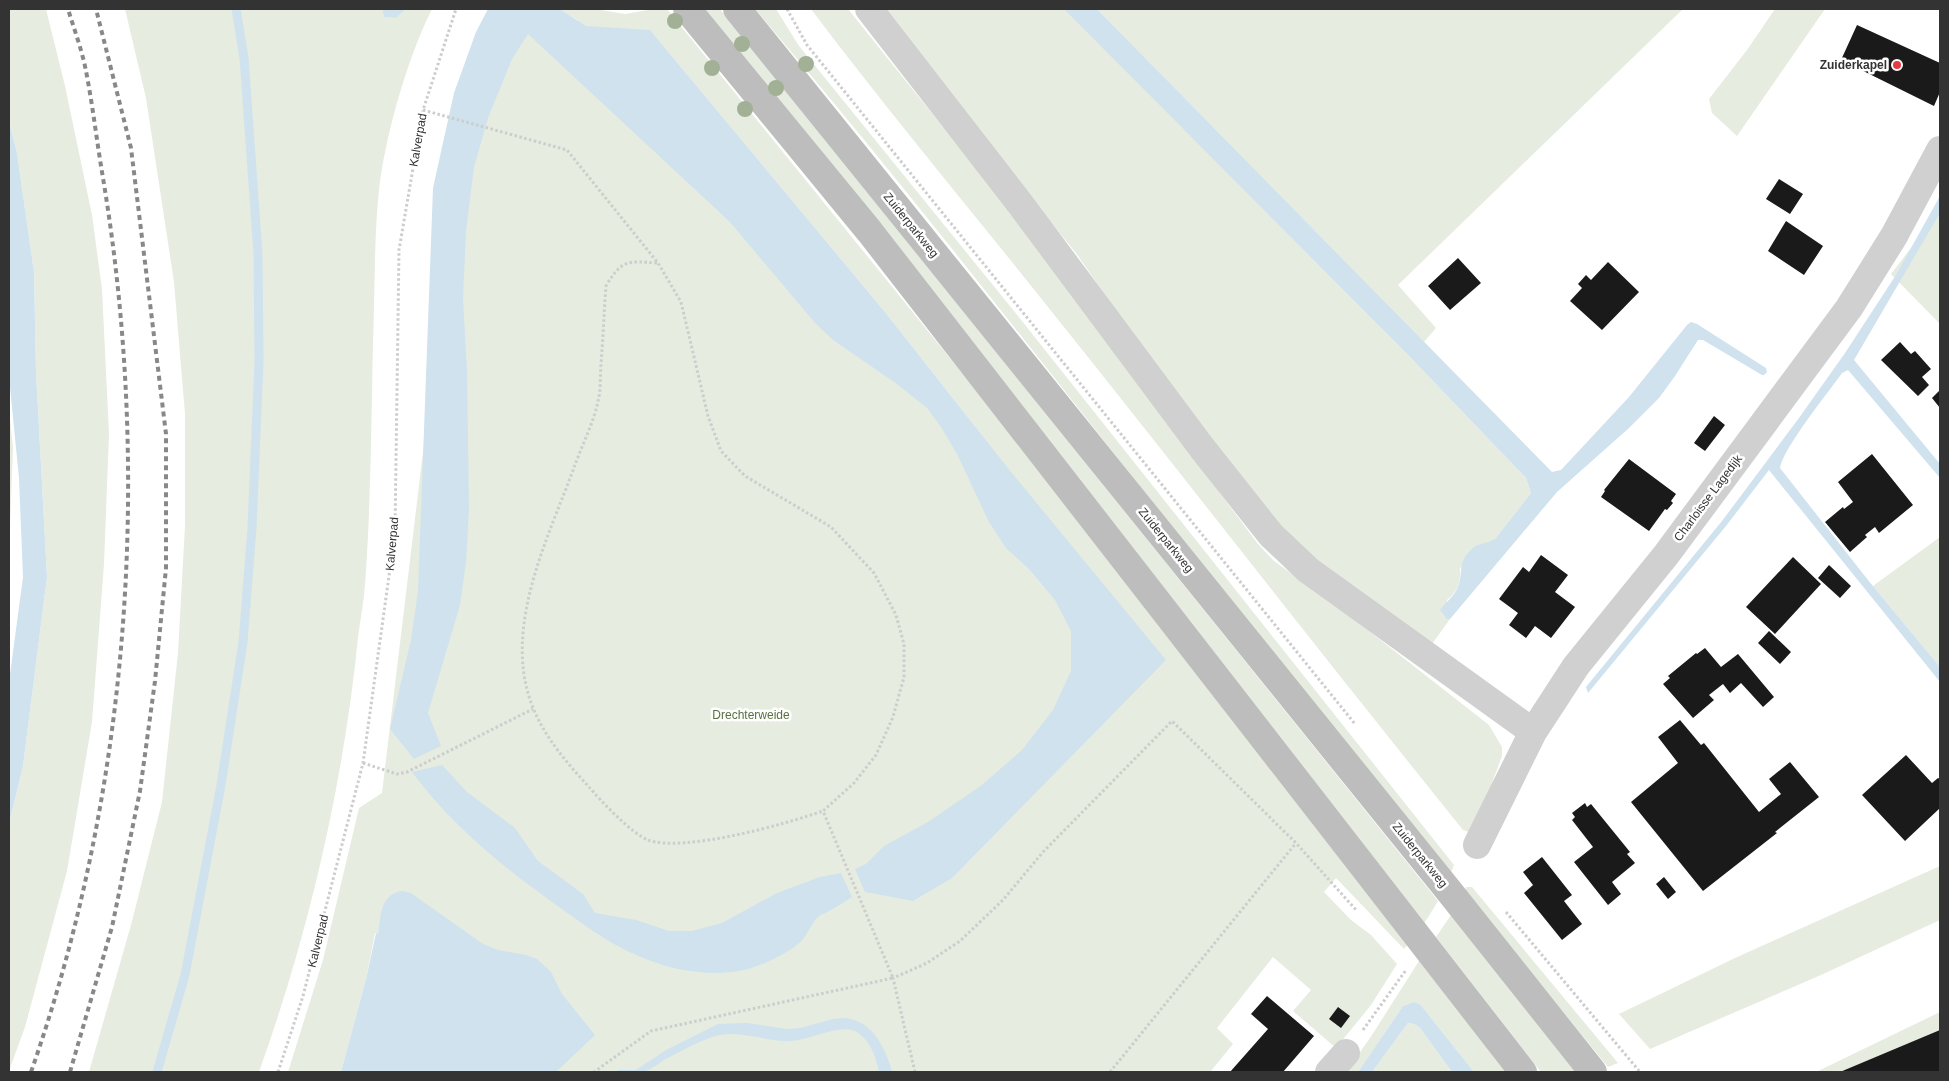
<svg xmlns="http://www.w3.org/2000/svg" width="1949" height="1081" font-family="Helvetica,sans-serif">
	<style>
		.green { fill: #e6ecdf; fill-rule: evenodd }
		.water { fill: #cfe2ee }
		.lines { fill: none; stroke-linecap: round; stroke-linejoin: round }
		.stream { stroke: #cfe2ee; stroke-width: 9 }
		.building { fill: #1a1a1a }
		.path { stroke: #cdcdcd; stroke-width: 3; stroke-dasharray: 2.5 2.5; stroke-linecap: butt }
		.street { stroke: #d0d0d0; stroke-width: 28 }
		.secondary { stroke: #bdbdbd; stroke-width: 28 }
		.rail { stroke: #888; stroke-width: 4; stroke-dasharray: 5 4; stroke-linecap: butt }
		.tree { fill: #a2b095 }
		.poi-dot { fill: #e63946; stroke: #fff; stroke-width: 2 }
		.labels { text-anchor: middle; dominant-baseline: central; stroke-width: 5; stroke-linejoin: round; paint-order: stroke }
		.poi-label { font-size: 12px; font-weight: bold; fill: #333; stroke: #fff; text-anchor: end }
		.street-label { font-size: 12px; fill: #333; stroke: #fff }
		.park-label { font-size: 12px; fill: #56703f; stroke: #fff }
	</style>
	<rect width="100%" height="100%" fill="#fff"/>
	<!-- green -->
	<path class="green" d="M9,9H46L65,86L92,215L102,289L109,434L104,564L92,722L67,871L25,1027L9,1071V824L23,766L47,577L36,372L34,272L17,153L9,122Z
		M125,9H382L384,17L396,18L406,9H432C408,57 388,127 380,181C375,222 375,264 374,306C371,398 372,491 365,584C364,602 360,620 358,638C343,786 309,932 259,1072H89L131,925L162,802L178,653L185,526V414L174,282L146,98Z
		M560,9H595L625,14L654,9H667L1026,452L1409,943L1404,949L1336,878L1324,892L1351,920L1371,935L1397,964L1371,1005L1336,1048L1293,1011L1311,990L1273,957L1217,1028L1233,1044L1210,1072H389L381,916L378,934L375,933L366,979L341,1072H288L323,960L359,808L382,793L459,153L503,17L579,21ZM650,30L885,312L989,444Z
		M701,9H720L1438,901L1422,927Z
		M755,9H776L799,46L1018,316L1454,865L1450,875C1353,754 1256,634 1161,513C1027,344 895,173 755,9Z
		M811,9H848L991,187L1258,544L1274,561L1346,613L1489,725L1502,747V756L1476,826L1471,833L1463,830C1322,655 1184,477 1044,302C966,204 886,109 811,9Z
		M877,9H1064L1067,11L1410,357L1526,478L1531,493L1495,539L1460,568C1461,582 1458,591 1447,600V619H1450L1432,644L1298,552L1208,443L1076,253Z
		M1097,9H1683L1398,285L1436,328L1424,342Z
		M1775,9H1825L1737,136L1712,113L1709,99L1747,50Z
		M1940,210V324L1891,274Z
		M9,410L13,448L9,552Z
		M1940,537V667L1873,586Z
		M1940,866V920L1821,975L1650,1049L1619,1014L1735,958Z
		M1466,887H1472L1618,1063L1608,1067L1465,892Z
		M1451,915L1578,1072H1541L1436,937Z
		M1424,960L1511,1072H1474L1420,1004L1414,1002L1403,1006L1358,1072H1346L1372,1035L1419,961Z
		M1940,1012V1072H1816Z
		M1408,1023L1414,1024L1420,1028L1452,1072H1372Z"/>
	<!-- water -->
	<path class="water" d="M382,9H406L396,18L384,17Z
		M488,9H560L586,26L650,30L885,312L1011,472L1166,660L952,878L913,901L865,892L855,869L866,864L884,846L928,822L982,785L1022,750L1053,710L1071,671V631L1055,600L1029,569L1006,548L989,522L957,454L941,427L927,408L897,384L833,340L815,323L730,222L528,34L512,59L488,118L474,167L466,231L463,298L467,372L469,509L466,562L460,605L428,713L441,746L414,759L390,729L411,640L418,591L433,188L454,93L476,32Z
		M1064,9H1097L1552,472L1561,470L1629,397L1687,325L1691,322L1697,324L1766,368L1767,372L1764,375H1762L1703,340H1698L1675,376L1659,398L1629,428L1557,492L1450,619H1447L1440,610C1445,603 1453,597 1457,589C1465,572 1455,563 1474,547C1480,543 1489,543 1495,539L1531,493L1526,478L1410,357Z
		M9,122L17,153L34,272L36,372L47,577L23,766L9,824V682L23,577L19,478L9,377Z
		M1940,196V213L1854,360L1940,464V478L1848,370L1842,373C1828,393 1783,448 1780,468L1868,580L1940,667V682L1769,470L1726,526L1588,693L1586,687L1722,521L1799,418L1845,353L1896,275Z
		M442,765L467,792L515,828L538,861L583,894L595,913L636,920L669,931H692L722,923L777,893L820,877L841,873L852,897C844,902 837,907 829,911C826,913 822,914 819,916C812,922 809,931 804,938C794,951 763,965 748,969C716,977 681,972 651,961C617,949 588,928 559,907C504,868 453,827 412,772Z
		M402,891L411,893L483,944L498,950L526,955L537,959L551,972L562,994L595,1035L556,1072H341L366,979L376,933L378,934C381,916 380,894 402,891Z
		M1414,1002L1420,1004L1474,1072H1452L1420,1028L1414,1024L1408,1023L1372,1072H1358L1403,1006Z
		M845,1018C873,1021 886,1049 892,1072H879C876,1057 870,1039 855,1031C838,1024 810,1040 791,1041C764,1042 739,1028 712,1037C696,1043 679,1052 664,1060C658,1064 651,1069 644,1072C637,1074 626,1072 618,1072V1070H636L666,1050L718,1024L747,1023L787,1029L800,1028L833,1019Z"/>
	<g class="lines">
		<!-- stream -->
		<path class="stream" d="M157,1072L185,975L221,785L243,642L252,528L259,361L258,254L244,58L236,9"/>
	</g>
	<!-- building -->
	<path class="building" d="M1857,25L1940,63V92L1934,106L1841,60Z
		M1779,179L1803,194L1790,214L1766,199Z
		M1786,221L1823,246L1804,275L1768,251Z
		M1458,258L1481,283L1450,310L1428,286Z
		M1608,262L1639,292L1602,330L1570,301L1582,288L1578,284L1586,275L1591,280Z
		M1900,342L1911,354L1915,351L1931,369L1922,377L1929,385L1918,396L1881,360Z
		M1940,390V408L1932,398Z
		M1714,416L1725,425L1705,451L1694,443Z
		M1872,454L1913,505L1879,533L1875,527L1865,535L1867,537L1850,552L1825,522L1843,507L1844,509L1853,502L1838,482Z
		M1629,459L1676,494L1671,501L1673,503L1667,510L1665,509L1649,531L1601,497L1605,491L1604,490Z
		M1541,555L1568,575L1555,592L1575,607L1551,638L1535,626L1526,638L1509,625L1518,613L1499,599L1523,567L1529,572Z
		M1793,557L1821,584L1775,634L1746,607Z
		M1829,565L1851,586L1840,598L1818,578Z
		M1769,631L1791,652L1780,664L1758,643Z
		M1705,648L1721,667L1738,654L1774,697L1763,707L1741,683L1730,693L1723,684L1709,695L1714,700L1693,718L1663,684L1670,678L1668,676L1696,653L1697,654Z
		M1680,720L1701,745L1704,743L1759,812L1781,794L1769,779L1790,762L1819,797L1775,832L1777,833L1703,891L1631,802L1678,763L1658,737Z
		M1906,755L1932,783L1938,778L1940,779V808L1905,841L1862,795Z
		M1585,803L1587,807L1591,804L1630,852L1627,854L1635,863L1612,882L1621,894L1608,905L1574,862L1593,847L1572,820L1575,817L1572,813Z
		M1542,857L1572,895L1564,901L1582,924L1562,940L1524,893L1533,885L1523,872Z
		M1664,877L1676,892L1668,899L1656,884Z
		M1267,996L1314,1036L1283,1072H1230L1268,1029L1251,1014Z
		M1338,1007L1350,1016L1341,1028L1329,1019Z
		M1940,1030V1072H1840Z"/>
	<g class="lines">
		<!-- path -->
		<path class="path" d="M787,9L807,45L1355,724
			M423,110L567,150L658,263L681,302L708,416L721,451L745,476L831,527L874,573L896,615L904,644V677L893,717L876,755L854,783L823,811L893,978L651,1031L594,1072
			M657,263C628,261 622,259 606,286C604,312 603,339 601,365C600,377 601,390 598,401C594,422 582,445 575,465C548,539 500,631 534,710C546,739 568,764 589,787C600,800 632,834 648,840C683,853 786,824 823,811
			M363,763L397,774L407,772L533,709
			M1506,912L1640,1072
			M1363,1030L1406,970
			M278,1072L303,996L363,763L395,533L399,250L423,110L456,9
			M915,1072L893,978L927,963L960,941L1003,900L1043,852L1172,721L1296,843L1357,911
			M1110,1072L1296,843"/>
		<!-- street -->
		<path class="street" d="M869,9L1021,205L1202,448L1271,535L1308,570L1533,732
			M1477,845L1533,732L1576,666L1666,555L1849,308L1894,236L1940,150
			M1329,1072L1346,1053"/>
		<!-- secondary -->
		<path class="secondary" d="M687,9L870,232L1523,1072
			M737,9L1453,896L1593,1072"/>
		<!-- rail -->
		<path class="rail" d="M31,1072C130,790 152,473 103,178C97,143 93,107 86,71C82,50 74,29 68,9
			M70,1072L112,927L140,791L155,681L166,568V434L131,148L96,9"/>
	</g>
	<!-- trees -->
	<g class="tree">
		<circle cx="675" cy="21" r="8"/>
		<circle cx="742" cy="44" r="8"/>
		<circle cx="806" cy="64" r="8"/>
		<circle cx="712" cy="68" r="8"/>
		<circle cx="776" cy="88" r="8"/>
		<circle cx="745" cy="109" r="8"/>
	</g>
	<!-- markers -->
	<circle class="poi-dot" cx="1897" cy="65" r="5"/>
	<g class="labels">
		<!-- poi labels -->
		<g class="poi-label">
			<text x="1887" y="65">Zuiderkapel</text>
		</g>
		<!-- street labels -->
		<g class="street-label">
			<text transform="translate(418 140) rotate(-80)">Kalverpad</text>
			<text transform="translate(911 225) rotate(51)">Zuiderparkweg</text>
			<text transform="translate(1708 498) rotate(-53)">Charloisse Lagedijk</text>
			<text transform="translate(1166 540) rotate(51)">Zuiderparkweg</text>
			<text transform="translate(392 544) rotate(-85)">Kalverpad</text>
			<text transform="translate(1420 855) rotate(51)">Zuiderparkweg</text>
			<text transform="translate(318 941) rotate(-76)">Kalverpad</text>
		</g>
		<!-- park labels -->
		<g class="park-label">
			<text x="751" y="715">Drechterweide</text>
		</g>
	</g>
	<!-- border -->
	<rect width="1949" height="1081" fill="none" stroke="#333333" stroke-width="20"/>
</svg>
